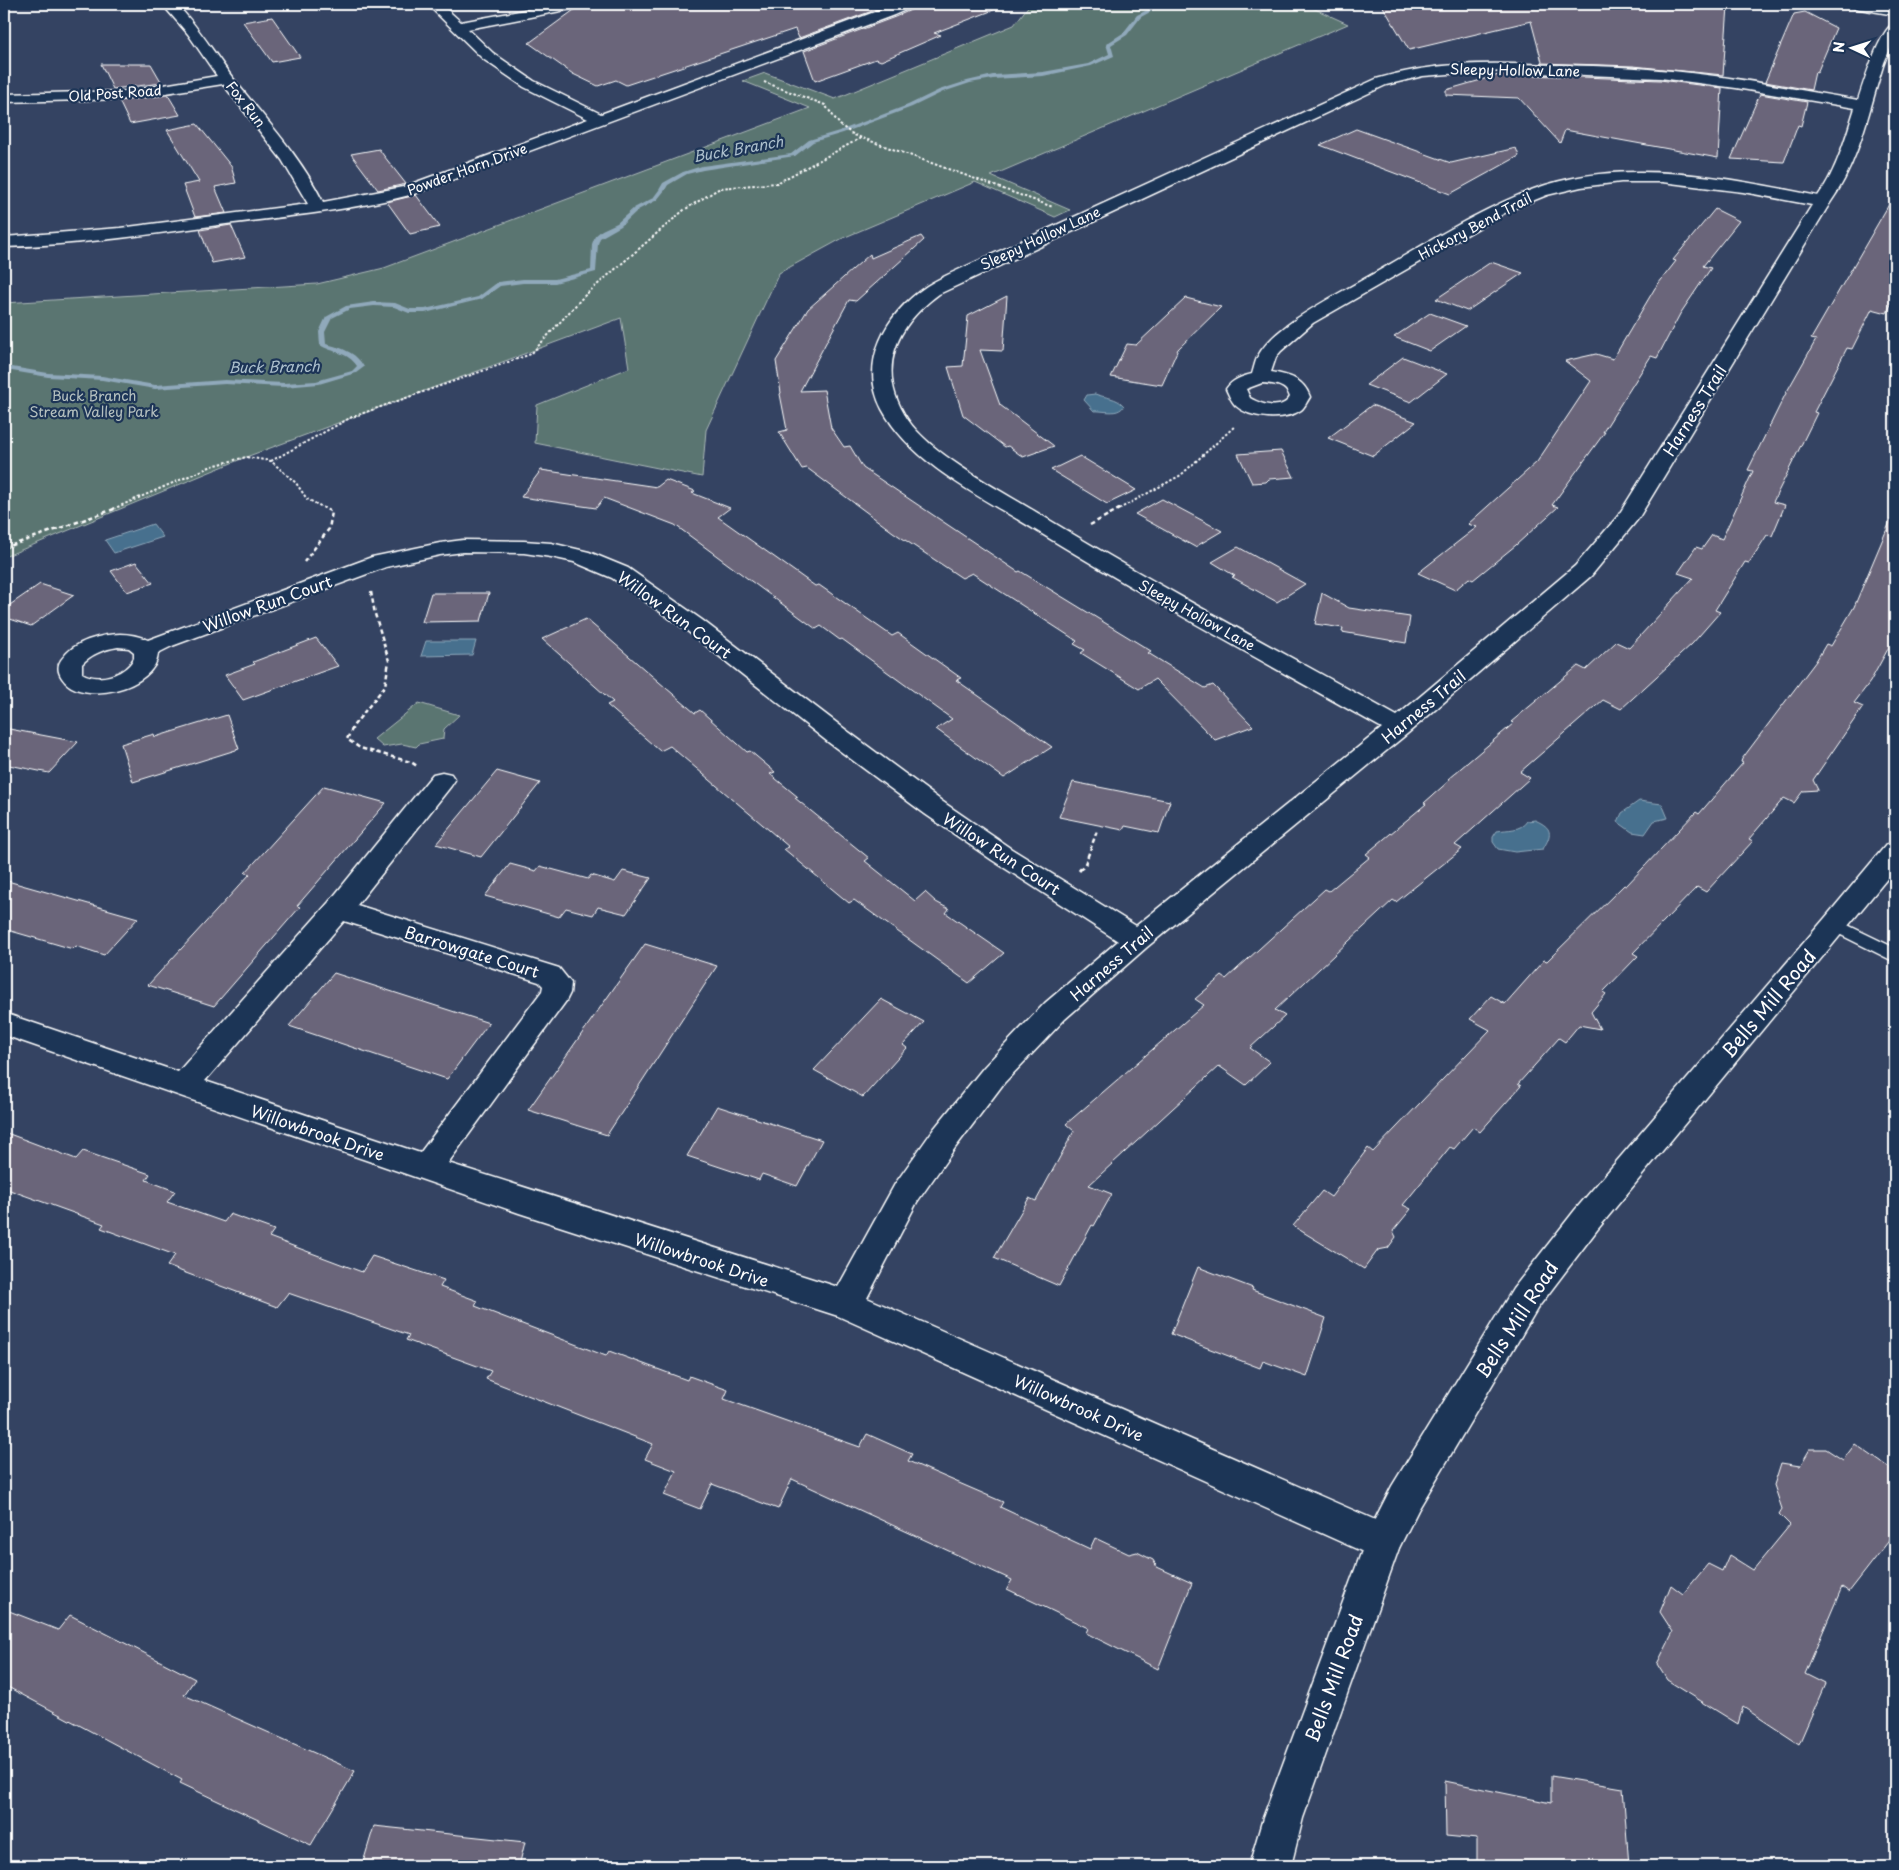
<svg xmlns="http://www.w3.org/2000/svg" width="1899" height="1870" font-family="'Playpen Sans',sans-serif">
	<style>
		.green { fill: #5a7471; stroke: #acbab8 }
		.water { fill: #46708e; stroke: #90a9bb }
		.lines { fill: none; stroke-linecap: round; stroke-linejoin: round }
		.stream { fill: #90a9bb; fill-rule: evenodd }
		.building { fill: #6a657a; stroke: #fff }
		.lane-casing { stroke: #fff; stroke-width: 3 }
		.street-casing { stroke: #fff; stroke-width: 3 }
		.secondary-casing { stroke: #fff; stroke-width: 3 }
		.path-far2 { stroke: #fff; stroke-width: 2; stroke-dasharray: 2.5 2; stroke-linecap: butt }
		.path-far1 { stroke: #fff; stroke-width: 2.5; stroke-dasharray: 4.5 3; stroke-linecap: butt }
		.path { stroke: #fff; stroke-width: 3; stroke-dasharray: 5.5 4; stroke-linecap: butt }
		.lane { fill: #1d3557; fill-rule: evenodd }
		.street { fill: #1d3557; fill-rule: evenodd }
		.secondary { fill: #1d3557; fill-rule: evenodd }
		.labels { text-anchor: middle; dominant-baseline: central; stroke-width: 4.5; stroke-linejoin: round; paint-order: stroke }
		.far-street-label { font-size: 14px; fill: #fff; stroke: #1d3557 }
		.far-park-label { font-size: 14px; fill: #b5c0bf; stroke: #1d3557 }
		.far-water-label { font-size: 15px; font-style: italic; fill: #acbfcc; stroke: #1d3557 }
		.street-label { font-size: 16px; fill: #fff; stroke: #1d3557 }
		.near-street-label { font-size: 19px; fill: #fff; stroke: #1d3557 }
	</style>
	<rect width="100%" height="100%" fill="#344362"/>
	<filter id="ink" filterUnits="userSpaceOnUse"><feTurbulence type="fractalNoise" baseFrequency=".02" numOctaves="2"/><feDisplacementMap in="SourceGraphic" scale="10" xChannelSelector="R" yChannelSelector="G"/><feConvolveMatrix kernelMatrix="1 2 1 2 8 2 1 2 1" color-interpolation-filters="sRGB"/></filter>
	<g filter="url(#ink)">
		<!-- green -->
		<path class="green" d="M1030,4H1304L1348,24L991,176L1070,210L1055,217L975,182L843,238L779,273L706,430L702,477L535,443L537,405L629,368L621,318L246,457L4,557V303L317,284L384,268L810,108L743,81L765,73L835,99L1014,25Z
			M419,703L459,715L444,729L443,739L419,744L416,747L402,744L383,747L374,739Z"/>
		<!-- water -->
		<path class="water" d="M1095,394C1105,398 1117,397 1124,406C1117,416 1104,410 1094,411L1084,400L1087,395Z
			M153,524L163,537L114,553L105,540Z
			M426,641H476L472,655L421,656Z
			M1639,801L1662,804L1668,818L1654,821L1645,834L1632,832L1618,822L1622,813Z
			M1535,820C1553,828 1552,834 1543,849L1515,852L1498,849L1493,842V837L1497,831C1508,829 1521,831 1527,821Z"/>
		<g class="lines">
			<!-- stream -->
			<path class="stream" d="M1157,4H1161V6L1141,17L1127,35L1111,45L1114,56L1091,66L1043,76L993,79L970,83L943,92L912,107L843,133L813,142L795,156L703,170L687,174L668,185L665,190L657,200L638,210L621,226L600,238L598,244L596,272L555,283H523L500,286L482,299L425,313H409L394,307L374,306L350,309L332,318L325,332L326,344C342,348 356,352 364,367L356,373L319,384L284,387L225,384L155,389L102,380L48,377L12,371L4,373V369L12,367L48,373L102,376L155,385L225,380L284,383L316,381L352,371L357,366C348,352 333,353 320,345L319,332L326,317L346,306L374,302L395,303L410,309H425L478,297L498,282L523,279H555L591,270L592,244L595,236L602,230L617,223L634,208L653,198L659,190L663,183L683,172L702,166L791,154L809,140L839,131L908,105L939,90L967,81L993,75L1043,72L1088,64L1109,54L1106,44L1123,33L1137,15L1157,5Z"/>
		</g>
		<!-- building -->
		<path class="building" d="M585,4H891L799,38L795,29L626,85L616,80L598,86L573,74L529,43L574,10L583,8Z
			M916,4H1003L1004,6L934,33L941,35L881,61L876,59L815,81L804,51L895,17L913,9Z
			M1414,4H1701L1728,6L1723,75L1633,66L1540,63L1542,62L1531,21L1409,50L1382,5Z
			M1805,12L1836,28L1817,73L1815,72L1811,90L1765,82L1794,14Z
			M272,17L300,57L272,62L243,22Z
			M101,64H151L162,83L113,89Z
			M1502,74L1660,80L1722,88L1718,158L1565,130L1560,143L1519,98L1446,95V90Z
			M1760,94L1807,102L1801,126L1798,125L1784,162L1731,159Z
			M168,95L180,115L130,124L119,101Z
			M197,124L231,166L236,183L215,187L226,213L195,217L183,185L199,182L167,130Z
			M1356,129L1451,163L1516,148L1519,156L1450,194L1320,145Z
			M379,149L384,156L406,184L378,190L351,154Z
			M1895,194V295L1887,313L1872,309L1852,349L1847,348L1814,412L1817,413L1773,502L1785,505L1772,536L1767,535L1749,563L1745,562L1715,610L1720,612L1692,644L1621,709L1603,700L1520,772L1530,778L1455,845L1462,849L1396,902L1393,900L1275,1010L1285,1016L1250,1048L1270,1062L1246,1085L1219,1066L1089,1185L1112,1194L1094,1226L1092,1225L1059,1286L994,1258L1029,1198L1036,1201L1074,1131L1066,1124L1204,1005L1195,999L1222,976L1226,979L1325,889L1329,891L1370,857L1366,854L1426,804L1424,803L1450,780L1448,779L1514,723L1511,722L1578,666L1586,670L1616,642L1629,648L1693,578L1678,573L1696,547L1702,549L1712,535L1722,539L1753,471L1748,470L1785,395L1816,340L1811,339Z
			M416,195L440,227L410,234L387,202Z
			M1715,209L1739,221L1703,266L1711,268L1680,314L1657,358L1651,356L1603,432H1605L1552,505L1558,507L1516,545L1473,580L1469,578L1455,590L1418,573L1477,527L1468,524L1537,462L1591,381L1565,361L1596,354L1613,359L1655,288L1676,261L1673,260Z
			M231,225L245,257L212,263L200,230Z
			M921,236L924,240L856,301L849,300L800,391L824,390L831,428L844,447L850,446L863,468L1018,572L1020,571L1151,651L1148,653L1205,688L1213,685L1253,726L1215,740L1155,679L1139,689L1081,653L1085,650L1074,644L1077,641L972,573L962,578L893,532L807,468L802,469L779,432L787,430L780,394L781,393L776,361L808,309L870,254L871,258Z
			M1491,262L1523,273L1467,311L1436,299Z
			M1007,296L1003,351L980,350L1000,405L1054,446L1023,457L1008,446L1005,447L963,415L948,367L963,366L968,316Z
			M1186,298L1221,307L1178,349L1162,385L1111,377L1127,344L1136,345Z
			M1430,313L1466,326L1430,351L1394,337Z
			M1403,357L1447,374L1411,402L1366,385Z
			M1372,405L1416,422L1373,456L1328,438Z
			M1281,451L1294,477L1269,479L1266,482L1252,483L1238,454Z
			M1080,456L1136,490L1107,504L1051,470Z
			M541,470L657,487L666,480L695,491L692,493L730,508L718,517L815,586L819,585L892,636L898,633L961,678L956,680L1052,747L1004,778L936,729L952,719L842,639L840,640L821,626L816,629L675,525L604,498L596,508L521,497Z
			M1162,499L1222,531L1195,547L1135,514Z
			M1895,510V636L1870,682L1854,703L1863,707L1813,780L1818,790L1803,791L1794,803L1784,798L1749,839L1753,841L1706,892L1697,887L1633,953L1638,956L1603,992L1606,994L1591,1012L1600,1029L1579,1025L1565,1042L1559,1038L1518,1084L1521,1086L1480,1132L1473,1127L1454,1149L1450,1147L1403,1205L1411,1209L1393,1231L1396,1237L1388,1248L1378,1250L1364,1269L1293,1226L1322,1191L1331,1197L1368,1148L1373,1152L1490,1030L1470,1019L1491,996L1505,1004L1544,960L1547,961L1624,885L1626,886L1696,812L1699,814L1743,763L1741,762L1742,759L1816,661L1826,644L1831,646L1854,607Z
			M1238,547L1305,584L1277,602L1232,577L1235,576L1212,562Z
			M136,562L153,583L127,592L111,571Z
			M40,584L74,595L31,626L4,617V609Z
			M431,593H489L481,621L422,622Z
			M1322,593L1349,608L1410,617L1406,643L1342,632L1343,628L1315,624Z
			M586,619L695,713L700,710L747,752L750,751L775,772L770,774L798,797L795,798L869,858L865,861L915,901L925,892L936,902L949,909L946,913L1004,953L969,983L854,900L849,903L784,849L789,847L670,746L660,751L607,705L613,702L542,639Z
			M316,638L338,666L243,700L225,675L255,664L253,662Z
			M227,715L239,749L133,782L121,744L154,734L155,737Z
			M4,728L78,742L49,773L4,764Z
			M497,771L540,783L481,857L436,844Z
			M1073,782L1170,801L1159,833L1125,826L1123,830L1059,817Z
			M324,786L386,803L297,906L300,907L214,1006L148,985L250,874L245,873Z
			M510,864L536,871L540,866L588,879L591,875L615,882L623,871L651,878L626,914L598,907L593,915L566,908L559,917L485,896Z
			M4,880L138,918L104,955L76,946L73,949L4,929Z
			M645,944L717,966L607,1135L528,1110Z
			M334,973L489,1023L447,1079L289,1026Z
			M881,999L924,1022L903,1045L907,1048L863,1097L814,1070Z
			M717,1106L822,1140L797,1186L762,1174L759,1180L687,1156Z
			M4,1132L76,1159L83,1151L150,1174L146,1180L175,1191L167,1202L224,1222L230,1214L274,1230L269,1237L362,1272L372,1256L444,1280L440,1287L478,1301L475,1306L606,1356L609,1351L687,1380L689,1376L728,1390L724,1399L860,1447L867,1434L912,1454L908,1461L1003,1502L1000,1507L1090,1549L1095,1538L1129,1554L1137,1552L1153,1560L1157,1567L1192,1583L1158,1669L1086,1633L1088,1628L1007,1589L1012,1580L792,1479L778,1509L712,1484L700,1509L664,1495L676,1471L645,1459L653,1444L486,1379L491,1371L406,1340L409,1335L288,1293L277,1307L167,1266L175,1255L101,1228L104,1224L4,1188Z
			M1198,1267L1253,1288L1252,1290L1326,1318L1307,1377L1263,1361L1260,1368L1171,1334Z
			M1855,1444L1895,1472V1533L1849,1592L1842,1587L1805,1674L1825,1684L1799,1744L1743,1707L1738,1724L1667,1680L1657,1664L1673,1632L1660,1612L1671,1585L1683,1594L1708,1564L1722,1571L1729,1555L1753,1570L1790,1525L1779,1514L1782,1509L1774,1485L1781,1463L1800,1466L1810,1449H1826L1843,1460Z
			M4,1609L58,1630L70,1615L195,1679L184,1695L355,1771L311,1845L180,1783L182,1780L4,1685Z
			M1551,1776L1623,1788L1629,1866H1477V1839L1446,1836L1445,1781L1551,1803Z
			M374,1826L525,1842L519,1866H362Z"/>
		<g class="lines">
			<!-- lane casing -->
			<g class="lane-casing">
				<path id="lane" d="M1835,919L1895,948V962L1829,929L1826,925L1829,921Z"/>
			</g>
			<!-- street casing -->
			<g class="street-casing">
				<path id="street" d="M162,4H176C198,26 214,53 232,77C264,118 300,155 323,202L403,187L588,119L524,87L483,59L427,4H441L461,22L557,4H583L581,7L576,8L468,29L493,53L534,81L601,114L896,4H914L912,7L894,15L414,194C352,210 289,216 226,224C153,234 78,245 4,247V237L120,228L308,204L282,160L223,84L128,99L4,102V94L128,91L217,76L188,34Z
					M1847,4H1876L1895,7V15L1854,8Z
					M1895,23C1896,44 1889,48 1883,66C1868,113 1859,162 1830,203L1638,519L1591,576L1408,733L1147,947L1065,1019L1004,1083L955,1148L917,1202L867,1298L1396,1529L1401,1542L1396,1555L1383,1560L1370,1555L838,1316L519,1213L4,1035V1013L178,1072L329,902L433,774L442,772L451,774L455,780L451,786L357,905L559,968L571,983L570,993L566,1001L448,1163L838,1287L895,1184L933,1130L984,1067L1045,1003L1118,941L992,860L925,814L828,742L686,630L612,578L574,562L551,557L524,553L463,552L440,555L386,567L172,646L158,653C157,689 80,707 62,678C58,672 57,666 61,660C68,650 77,644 88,640C108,633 128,631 148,640L372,557L440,543L463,540L524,541L551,543L589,552L628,568L702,620L846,730L943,802L1010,848L1136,926L1382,728C1266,663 1150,600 1037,531C985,499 911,464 882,409C858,363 886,313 927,286C936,280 947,275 958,270L1376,79C1437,61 1490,63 1553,65C1588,66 1624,66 1659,70C1726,75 1792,89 1858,100C1863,85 1881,26 1895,23ZM1486,71L1660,78L1736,88L1855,108C1845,139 1837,170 1818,196C1729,178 1622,156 1534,189C1475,211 1420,248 1364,279C1335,296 1273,326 1258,356C1255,361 1254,368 1252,374C1241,377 1233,379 1226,389C1229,395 1231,401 1236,406C1250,419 1285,421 1301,410C1305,407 1307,401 1310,397C1304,379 1289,375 1271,372L1276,357L1281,351L1313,323L1510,210L1547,195L1581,187L1621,182H1662L1743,192L1812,205L1618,516L1575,566L1397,716C1276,649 1154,584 1036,512C998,489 932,455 908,420C875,371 895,326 939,294L1386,85L1423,76ZM1262,383C1274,384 1286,384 1290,397C1282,411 1262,405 1250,398L1246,389ZM118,647L129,648L134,652V658C126,675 98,683 82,673V664C91,654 105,649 118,647ZM344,921L539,982L543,986L542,991L420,1153L205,1081Z"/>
			</g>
			<!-- secondary casing -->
			<g class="secondary-casing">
				<path id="secondary" d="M1895,842V869L1597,1230L1537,1309L1418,1510L1399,1548L1303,1818L1291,1866H1249L1263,1818L1370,1529L1392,1486L1513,1289L1575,1210L1825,918L1886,845Z"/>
			</g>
			<!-- path-far2 -->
			<path class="path-far2" d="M764,82L825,105L840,125L854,135L1053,207
				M271,461L352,417L531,354L583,297L684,210L720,188L777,183L861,138
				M113,509L212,466L246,457L271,461L296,483L307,499L326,509
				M1119,509L1181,475L1235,426"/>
			<!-- path-far1 -->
			<path class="path-far1" d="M1090,525L1121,508
				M4,548L117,508
				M304,562L329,529L332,512L324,508
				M371,592L375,614L389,661L385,686L354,725L347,739L360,748L411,762L417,766
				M1085,864L1097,831"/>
			<!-- path -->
			<path class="path" d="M1079,871L1086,863"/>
			<!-- lane -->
			<use href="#lane" class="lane"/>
			<!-- street -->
			<use href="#street" class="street"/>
			<!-- secondary -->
			<use href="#secondary" class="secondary"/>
		</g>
	</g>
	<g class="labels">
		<!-- far-street labels -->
		<g class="far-street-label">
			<text transform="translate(1515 70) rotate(1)">Sleepy Hollow Lane</text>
			<text transform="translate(115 93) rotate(-4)">Old Post Road</text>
			<text transform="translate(246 104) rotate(52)">Fox Run</text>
			<text transform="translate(467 169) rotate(-20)">Powder Horn Drive</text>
			<text transform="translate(1475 226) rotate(-28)">Hickory Bend Trail</text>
			<text transform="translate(1040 238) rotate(-25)">Sleepy Hollow Lane</text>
			<text transform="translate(1197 615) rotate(29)">Sleepy Hollow Lane</text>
		</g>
		<!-- far-park labels -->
		<g class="far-park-label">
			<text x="94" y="395">Buck Branch<tspan x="94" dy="16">Stream Valley Park</tspan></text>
		</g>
		<!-- far-water labels -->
		<g class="far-water-label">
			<text transform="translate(738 148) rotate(-10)">Buck Branch</text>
			<text transform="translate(274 366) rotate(-1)">Buck Branch</text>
		</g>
		<!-- street labels -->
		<g class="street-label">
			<text transform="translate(1694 410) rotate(-58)">Harness Trail</text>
			<text transform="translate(267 603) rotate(-20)">Willow Run Court</text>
			<text transform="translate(675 614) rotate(36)">Willow Run Court</text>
			<text transform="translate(1423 706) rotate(-40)">Harness Trail</text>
			<text transform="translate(1002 853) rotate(33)">Willow Run Court</text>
			<text transform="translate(472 951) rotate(17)">Barrowgate Court</text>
			<text transform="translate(1111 963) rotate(-41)">Harness Trail</text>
			<text transform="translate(318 1132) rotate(19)">Willowbrook Drive</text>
			<text transform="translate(702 1259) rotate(18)">Willowbrook Drive</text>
			<text transform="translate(1079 1407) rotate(24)">Willowbrook Drive</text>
		</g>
		<!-- near-street labels -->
		<g class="near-street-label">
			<text transform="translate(1768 1003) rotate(-50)">Bells Mill Road</text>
			<text transform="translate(1516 1319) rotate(-57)">Bells Mill Road</text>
			<text transform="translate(1333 1678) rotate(-70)">Bells Mill Road</text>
		</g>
	</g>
	<!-- margin -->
	<rect width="1899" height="1870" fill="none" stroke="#1d3557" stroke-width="20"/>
	<rect x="10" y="10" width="1879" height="1850" fill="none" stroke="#fff" stroke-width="2" filter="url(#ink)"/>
	<!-- north arrow -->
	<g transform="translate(1852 48) rotate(274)" stroke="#1d3557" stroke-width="4" paint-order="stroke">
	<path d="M0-4L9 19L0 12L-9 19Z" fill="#ffffff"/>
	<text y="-8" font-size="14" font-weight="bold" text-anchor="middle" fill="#ffffff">N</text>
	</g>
</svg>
